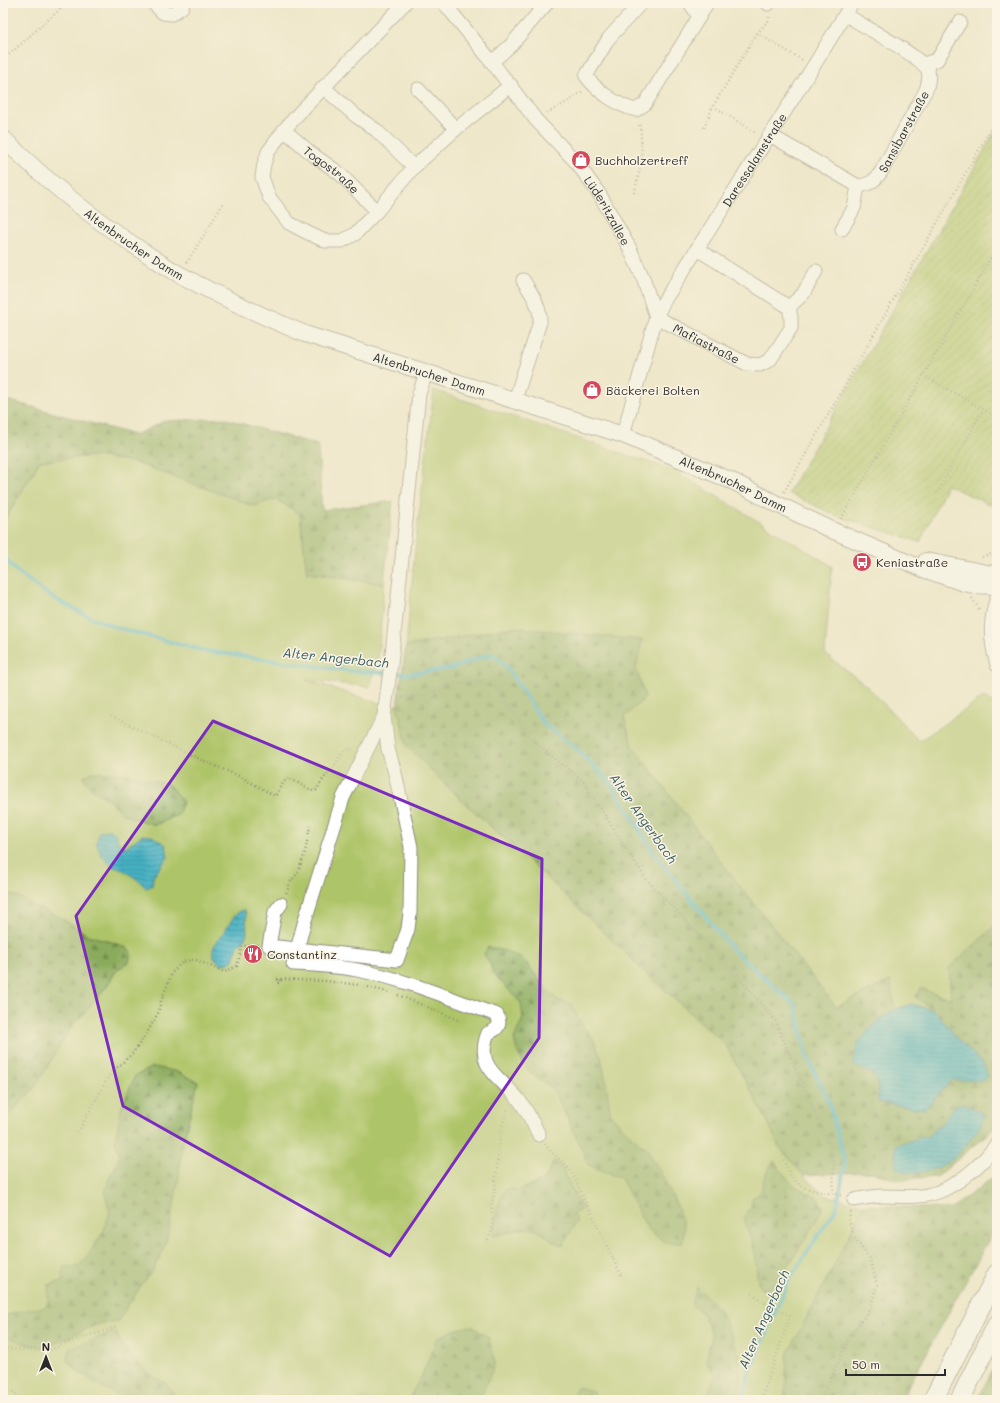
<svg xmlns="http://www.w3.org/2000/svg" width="1000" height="1403" font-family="Mali,sans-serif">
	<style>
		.grass { fill: #aec468; stroke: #6c784a }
		.forest { fill: url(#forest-firs); stroke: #5a6a44 }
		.garden { fill: url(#garden-furrows); stroke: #6c784a }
		.water { fill: url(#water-rules); stroke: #386e77 }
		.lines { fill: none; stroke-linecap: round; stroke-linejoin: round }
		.stream { stroke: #45b1c3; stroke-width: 4 }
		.minor-casing { stroke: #8d897a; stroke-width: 15 }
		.major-casing { stroke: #8d897a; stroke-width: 18 }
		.highway-casing { stroke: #8d897a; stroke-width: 21 }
		.path { stroke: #8d897a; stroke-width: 2.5; stroke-dasharray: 1 3; stroke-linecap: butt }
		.minor { stroke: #fff; stroke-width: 13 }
		.major { stroke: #fff; stroke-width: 16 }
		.highway { stroke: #fff; stroke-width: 19 }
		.marked { fill: none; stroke: #7b2cbf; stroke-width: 3; stroke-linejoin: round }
		.labels { text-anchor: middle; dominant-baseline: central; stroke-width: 3; stroke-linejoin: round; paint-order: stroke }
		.street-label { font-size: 12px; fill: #2b2b2b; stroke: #fcf5e5 }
		.poi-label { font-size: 12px; fill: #2b2b2b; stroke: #fcf5e5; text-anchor: start }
		.water-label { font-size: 13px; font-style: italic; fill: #345a60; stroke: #fcf5e5 }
	</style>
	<defs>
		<pattern id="forest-firs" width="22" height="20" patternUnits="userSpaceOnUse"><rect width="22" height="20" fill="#8aaa5c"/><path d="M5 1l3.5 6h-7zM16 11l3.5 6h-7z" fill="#718b4c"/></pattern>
		<pattern id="garden-furrows" width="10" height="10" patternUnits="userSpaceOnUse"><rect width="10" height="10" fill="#aec468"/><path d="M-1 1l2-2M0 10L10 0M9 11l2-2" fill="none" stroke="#8e9f56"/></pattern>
		<pattern id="water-rules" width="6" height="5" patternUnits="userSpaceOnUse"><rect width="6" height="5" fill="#45b1c3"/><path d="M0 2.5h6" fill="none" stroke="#3a909f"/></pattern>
	</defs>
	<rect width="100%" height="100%" fill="#fcf5e5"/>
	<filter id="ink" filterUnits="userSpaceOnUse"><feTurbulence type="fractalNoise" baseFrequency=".025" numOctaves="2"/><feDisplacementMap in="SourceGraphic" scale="8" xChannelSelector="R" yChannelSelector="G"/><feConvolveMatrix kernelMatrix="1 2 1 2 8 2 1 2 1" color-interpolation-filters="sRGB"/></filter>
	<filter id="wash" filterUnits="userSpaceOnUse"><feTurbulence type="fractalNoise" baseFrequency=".012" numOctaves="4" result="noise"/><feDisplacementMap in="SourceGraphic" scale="16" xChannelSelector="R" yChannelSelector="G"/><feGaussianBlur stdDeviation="0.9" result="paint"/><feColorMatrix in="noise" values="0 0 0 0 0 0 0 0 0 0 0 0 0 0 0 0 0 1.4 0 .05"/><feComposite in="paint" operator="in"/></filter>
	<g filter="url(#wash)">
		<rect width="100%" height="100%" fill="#efe7ca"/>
		<!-- grass -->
		<path class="grass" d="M434,390L675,471L832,566L825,654L869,688L919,741L984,697L997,705V924L949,968L951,999L920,989L915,997L935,1011L912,1004L895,1009L890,981L836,1007L728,871L632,745L624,717L645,698L636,668L514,627L406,646L416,539Z
			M95,456L134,462L254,506L275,499L300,514L307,573L384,584L378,660L370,687L306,680L389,706L397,705L407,746L457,796L536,867L647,974L725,1044L767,1120L778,1145L803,1175L824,1195L864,1205L838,1258L787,1355L785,1400H3V523L40,461Z"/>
		<!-- forest -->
		<path class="forest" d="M3,399L135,435L164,421L223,418L318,445L322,510L393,501L384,584L307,573L300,514L275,499L254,506L134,462L95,456L40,461L3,523Z
			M514,627L642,640L636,668L645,698L624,717L632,745L728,871L836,1007L890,981L895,1009L875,1023V1076L878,1085L879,1102L914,1108L925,1109L952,1080H964L957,1038L935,1011L915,997L920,988L951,999L949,968L997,924V1126L937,1177L896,1180L872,1172L803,1175L778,1145L767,1120L725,1044L647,974L536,867L457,796L407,746L397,705L406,646Z
			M92,772L126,774L168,784L183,802L178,815L155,825L122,814L109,800L91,788L83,777Z
			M3,891L19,897L36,907L60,917L88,935L115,943L129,949L131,953L129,962L116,971L107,986L82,1016L72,1025L36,1086L15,1109L3,1119Z
			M488,947L508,952L525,961L545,988L558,1000L572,1004L582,1025L593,1038L602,1060L611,1115L626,1131L647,1149L662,1175L677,1206L684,1226L683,1243H665L647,1228L621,1178L588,1165L581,1147L556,1095L551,1087L532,1074L523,1063L517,1051L514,1039L523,1018L521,1003L493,973L490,964L484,954Z
			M153,1067L175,1071L198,1082L182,1146L178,1183L168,1236L162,1253L152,1272L142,1284L118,1321L98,1324L47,1347L29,1345L7,1337L3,1333V1316L30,1309L43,1308L48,1303V1285L63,1281L62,1272L65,1266L76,1267L85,1260L103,1232L110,1212L105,1194L109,1178L117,1164L120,1155L115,1141L122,1107L135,1076Z
			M554,1160C567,1169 565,1177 572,1189C575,1196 580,1201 583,1209L572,1214L577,1220L563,1246C551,1242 545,1233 536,1230C522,1225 507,1234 493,1236L497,1208L505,1190L513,1189L518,1191L543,1180L548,1173Z
			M774,1161C790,1182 792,1187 817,1197L823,1208L811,1230L782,1275L771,1288L762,1290C754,1279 758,1265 755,1253C753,1240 746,1229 744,1216L751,1208L752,1198C766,1191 760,1189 764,1178C766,1172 770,1166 774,1161Z
			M997,1174V1225L901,1400H785L787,1355L838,1258L864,1205L951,1209Z
			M697,1287L720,1310L739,1354L741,1387L738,1400H706L715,1376L706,1361L712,1336L703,1314L691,1304Z
			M472,1326L489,1338L495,1363L480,1400H408L422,1375L437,1338L456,1329Z
			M115,1331L122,1345L137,1362L149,1374L166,1383L180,1400H125L80,1373L67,1361L70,1349Z
			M997,1361V1400H977Z
			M577,1387L593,1391L600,1400H569Z"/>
		<!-- garden -->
		<path class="garden" d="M997,128V508L947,485L920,542L837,516L788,493Z"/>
		<!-- water -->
		<path class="water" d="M109,829L116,834L119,844L126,847L142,835L152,836L166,845L168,857L153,877L152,886L146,888L138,880L125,871L112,866L102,857L96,843L99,832Z
			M243,910H245L246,913L247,933L245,939L237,948L233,960L229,963L221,964C204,951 218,942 226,929C232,921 233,914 243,910Z
			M912,1004L935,1011L957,1038L983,1064L987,1073L984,1081L952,1080L925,1109L914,1108L878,1102V1085L875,1076L852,1064L859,1042L875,1023L895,1009Z
			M964,1103L983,1114C984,1123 979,1128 973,1136C960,1154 943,1171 919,1172C907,1173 906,1174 896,1167L895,1146L905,1142L928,1136L942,1123L956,1105Z"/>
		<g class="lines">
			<!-- stream -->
			<path class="stream" d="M3,556L15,570L51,597L92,618L118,628L205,651L351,671L408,674L453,668L487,655L495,656L506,666L544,724L579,751L611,784L656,856L733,950L795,1005L807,1057L828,1099L845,1163L837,1207L789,1280L751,1368L742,1400"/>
		</g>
	</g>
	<g filter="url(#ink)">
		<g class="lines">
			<!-- minor casing -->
			<g class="minor-casing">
				<g id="minor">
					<path d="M153,3L163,13L172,14L182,7L183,3"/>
					<path d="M405,3L300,112L284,130L268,152L264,164L262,177L269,197L289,223L306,232L325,241H342L355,234L377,211L414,167L456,129L511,85"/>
					<path id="s1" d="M444,3L492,62L536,120L577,163L600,195L630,249L643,278L656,317"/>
					<path d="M641,3L609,38L586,76C597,91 618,106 636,110L645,104L699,17L690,3"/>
					<path d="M768,4L769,3"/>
					<path d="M699,17L707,3"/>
					<path d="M492,62L511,45L547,3"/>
					<path d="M923,64L937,60L960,22"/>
					<path d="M323,87L356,116L376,130L414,167"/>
					<path d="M418,89L456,129"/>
					<path id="s2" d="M284,130L312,154L339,173L377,211"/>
					<path id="s3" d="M770,135L858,186C869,185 875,181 881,172L926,90C928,84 930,77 928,71C924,58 860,24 846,15"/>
					<path d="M842,229L854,208L858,186"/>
					<path d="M789,307L803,294L816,271"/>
					<path id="s4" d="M656,317L747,364L760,365L770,360L791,328V317L789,307L697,249"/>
					<path d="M426,373L419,394L391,664L384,716L343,798L305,920L293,964C314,965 336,966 357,970C405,979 451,999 497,1015C502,1025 497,1030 488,1033C474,1068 501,1077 519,1100C527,1110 533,1123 539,1135"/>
					<path d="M515,400L540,322C541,306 531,293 523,280"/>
					<path id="s5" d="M623,435L656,317L664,301L813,67L852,3"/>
					<path d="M997,597C989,622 990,640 997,665"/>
					<path d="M281,904L275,912L269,946L397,960L408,929L410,913L411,847L395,773L388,749L384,716"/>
					<path d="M854,1200C864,1198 874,1196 884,1196C898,1196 913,1198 927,1195C952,1191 984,1164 997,1143"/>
				</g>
			</g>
			<!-- major casing -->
			<g class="major-casing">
				<g id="major">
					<path id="s6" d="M3,138C45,180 91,217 141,250C153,258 165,266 177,273C218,296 262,316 305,334L623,435L734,482L777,504L834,531L923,569L964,583L974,585L997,586"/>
					<path d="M926,561L997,575"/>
				</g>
			</g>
			<!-- highway casing -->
			<g class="highway-casing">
				<path id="highway" d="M933,1400L997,1274
					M960,1400L997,1325"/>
			</g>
			<!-- path -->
			<path class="path" d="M769,17V20L757,33L804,61
				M3,60L67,3
				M713,106L756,133
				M547,113L569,101L584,90
				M704,128L713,106L757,33
				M634,193C641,168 644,148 639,122
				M186,262L188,261L223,204
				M923,375L997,417
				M784,492L997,118
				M937,493L983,409
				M841,519L997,247
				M982,557L997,552
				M972,598L979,609H981
				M398,697H419L454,683L474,681H485L495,687L508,703L529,736L555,759L583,780L624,846L646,879L731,968L775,1020L808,1097L828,1140L834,1166L833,1193
				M111,716L195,757L241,777L275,796L285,780L289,778L313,791L317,790C321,780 328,774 334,766C338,760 340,755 345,750L354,749
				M286,893L291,881L298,873L305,852L310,826
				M277,979L325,981L359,985
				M278,979V983H280L281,980
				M368,987L388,992
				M398,995L461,1021
				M78,1132L110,1074L133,1053L147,1033L158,1013L161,1001L172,973L177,967L183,962L190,960H196L225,972L237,966L242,946L258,944
				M545,1144C552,1154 562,1160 570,1169L622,1277
				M782,1156C786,1165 791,1180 800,1185C813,1193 830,1192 843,1196
				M488,1240L492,1230V1204L495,1186L500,1135L508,1107
				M752,1293L763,1302L790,1316L761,1400
				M3,1347L9,1349L34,1350L46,1352L63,1344L116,1327
				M3,1384L23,1400
				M822,1400L825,1390L850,1337L870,1309L877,1285L870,1259L853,1236L849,1219L851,1211"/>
			<!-- minor -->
			<use href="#minor" class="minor"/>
			<!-- major -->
			<use href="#major" class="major"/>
			<!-- highway -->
			<use href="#highway" class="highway"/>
		</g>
	</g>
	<!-- marked area -->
	<path d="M0 0H1000V1403H0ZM213,721L542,859L539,1038L390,1256L123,1106L76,916Z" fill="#efe7ca" fill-opacity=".55" fill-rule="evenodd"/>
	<path class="marked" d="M213,721L542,859L539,1038L390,1256L123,1106L76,916Z"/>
	<!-- icons -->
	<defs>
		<g id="shop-disc" transform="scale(1)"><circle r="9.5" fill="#d1495b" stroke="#fcf5e5"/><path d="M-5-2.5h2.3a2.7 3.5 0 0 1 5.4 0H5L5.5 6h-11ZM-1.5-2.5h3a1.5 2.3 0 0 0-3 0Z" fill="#fff"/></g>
		<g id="bus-disc" transform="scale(1)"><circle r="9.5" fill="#d1495b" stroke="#fcf5e5"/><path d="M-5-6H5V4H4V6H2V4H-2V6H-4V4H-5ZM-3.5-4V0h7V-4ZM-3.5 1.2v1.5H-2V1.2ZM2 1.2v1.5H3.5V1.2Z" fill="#fff"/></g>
		<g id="restaurant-disc" transform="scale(1)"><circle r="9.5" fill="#d1495b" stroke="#fcf5e5"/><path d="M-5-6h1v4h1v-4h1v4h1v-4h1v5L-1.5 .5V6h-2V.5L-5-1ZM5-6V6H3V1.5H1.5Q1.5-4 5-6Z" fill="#fff"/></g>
	</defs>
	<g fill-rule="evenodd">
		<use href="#shop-disc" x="581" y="160"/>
		<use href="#shop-disc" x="592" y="390"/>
		<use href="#bus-disc" x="862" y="562"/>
		<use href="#restaurant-disc" x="253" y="954"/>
	</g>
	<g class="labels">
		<!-- street labels -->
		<g class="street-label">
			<text stroke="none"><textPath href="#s3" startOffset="176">Sansibarstraße</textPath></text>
			<text stroke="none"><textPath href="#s5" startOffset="308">Daressalamstraße</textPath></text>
			<text stroke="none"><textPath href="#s2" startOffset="62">Togostraße</textPath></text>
			<text stroke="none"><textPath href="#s1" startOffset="265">Lüderitzallee</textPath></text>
			<text stroke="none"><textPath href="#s6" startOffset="169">Altenbrucher Damm</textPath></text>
			<text stroke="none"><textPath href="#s4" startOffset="57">Mafiastraße</textPath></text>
			<text stroke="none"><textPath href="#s6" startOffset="493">Altenbrucher Damm</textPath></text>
			<text stroke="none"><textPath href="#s6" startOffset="817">Altenbrucher Damm</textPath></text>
		</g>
		<!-- poi labels -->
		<g class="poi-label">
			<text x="595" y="160">Buchholzertreff</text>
			<text x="606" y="390">Bäckerei Bolten</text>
			<text x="876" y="562">Keniastraße</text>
			<text x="267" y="954">Constantinz</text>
		</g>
		<!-- water labels -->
		<g class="water-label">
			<text transform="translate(336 657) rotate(6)">Alter Angerbach</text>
			<text transform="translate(644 818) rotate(55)">Alter Angerbach</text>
			<text transform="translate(763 1319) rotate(-66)">Alter Angerbach</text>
		</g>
	</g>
	<!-- margin -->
	<rect width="1000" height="1403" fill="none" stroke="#fcf5e5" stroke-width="16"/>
	<!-- north arrow -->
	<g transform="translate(46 1357)" stroke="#fcf5e5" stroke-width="3" paint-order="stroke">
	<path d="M0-3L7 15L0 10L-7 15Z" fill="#2b2b2b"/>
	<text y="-6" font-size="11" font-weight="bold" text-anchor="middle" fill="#2b2b2b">N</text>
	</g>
	<!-- scale -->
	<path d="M846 1369v6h99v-6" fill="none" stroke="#2b2b2b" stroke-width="2"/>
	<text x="852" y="1369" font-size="12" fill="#2b2b2b" stroke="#fcf5e5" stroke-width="3" paint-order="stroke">50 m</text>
</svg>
